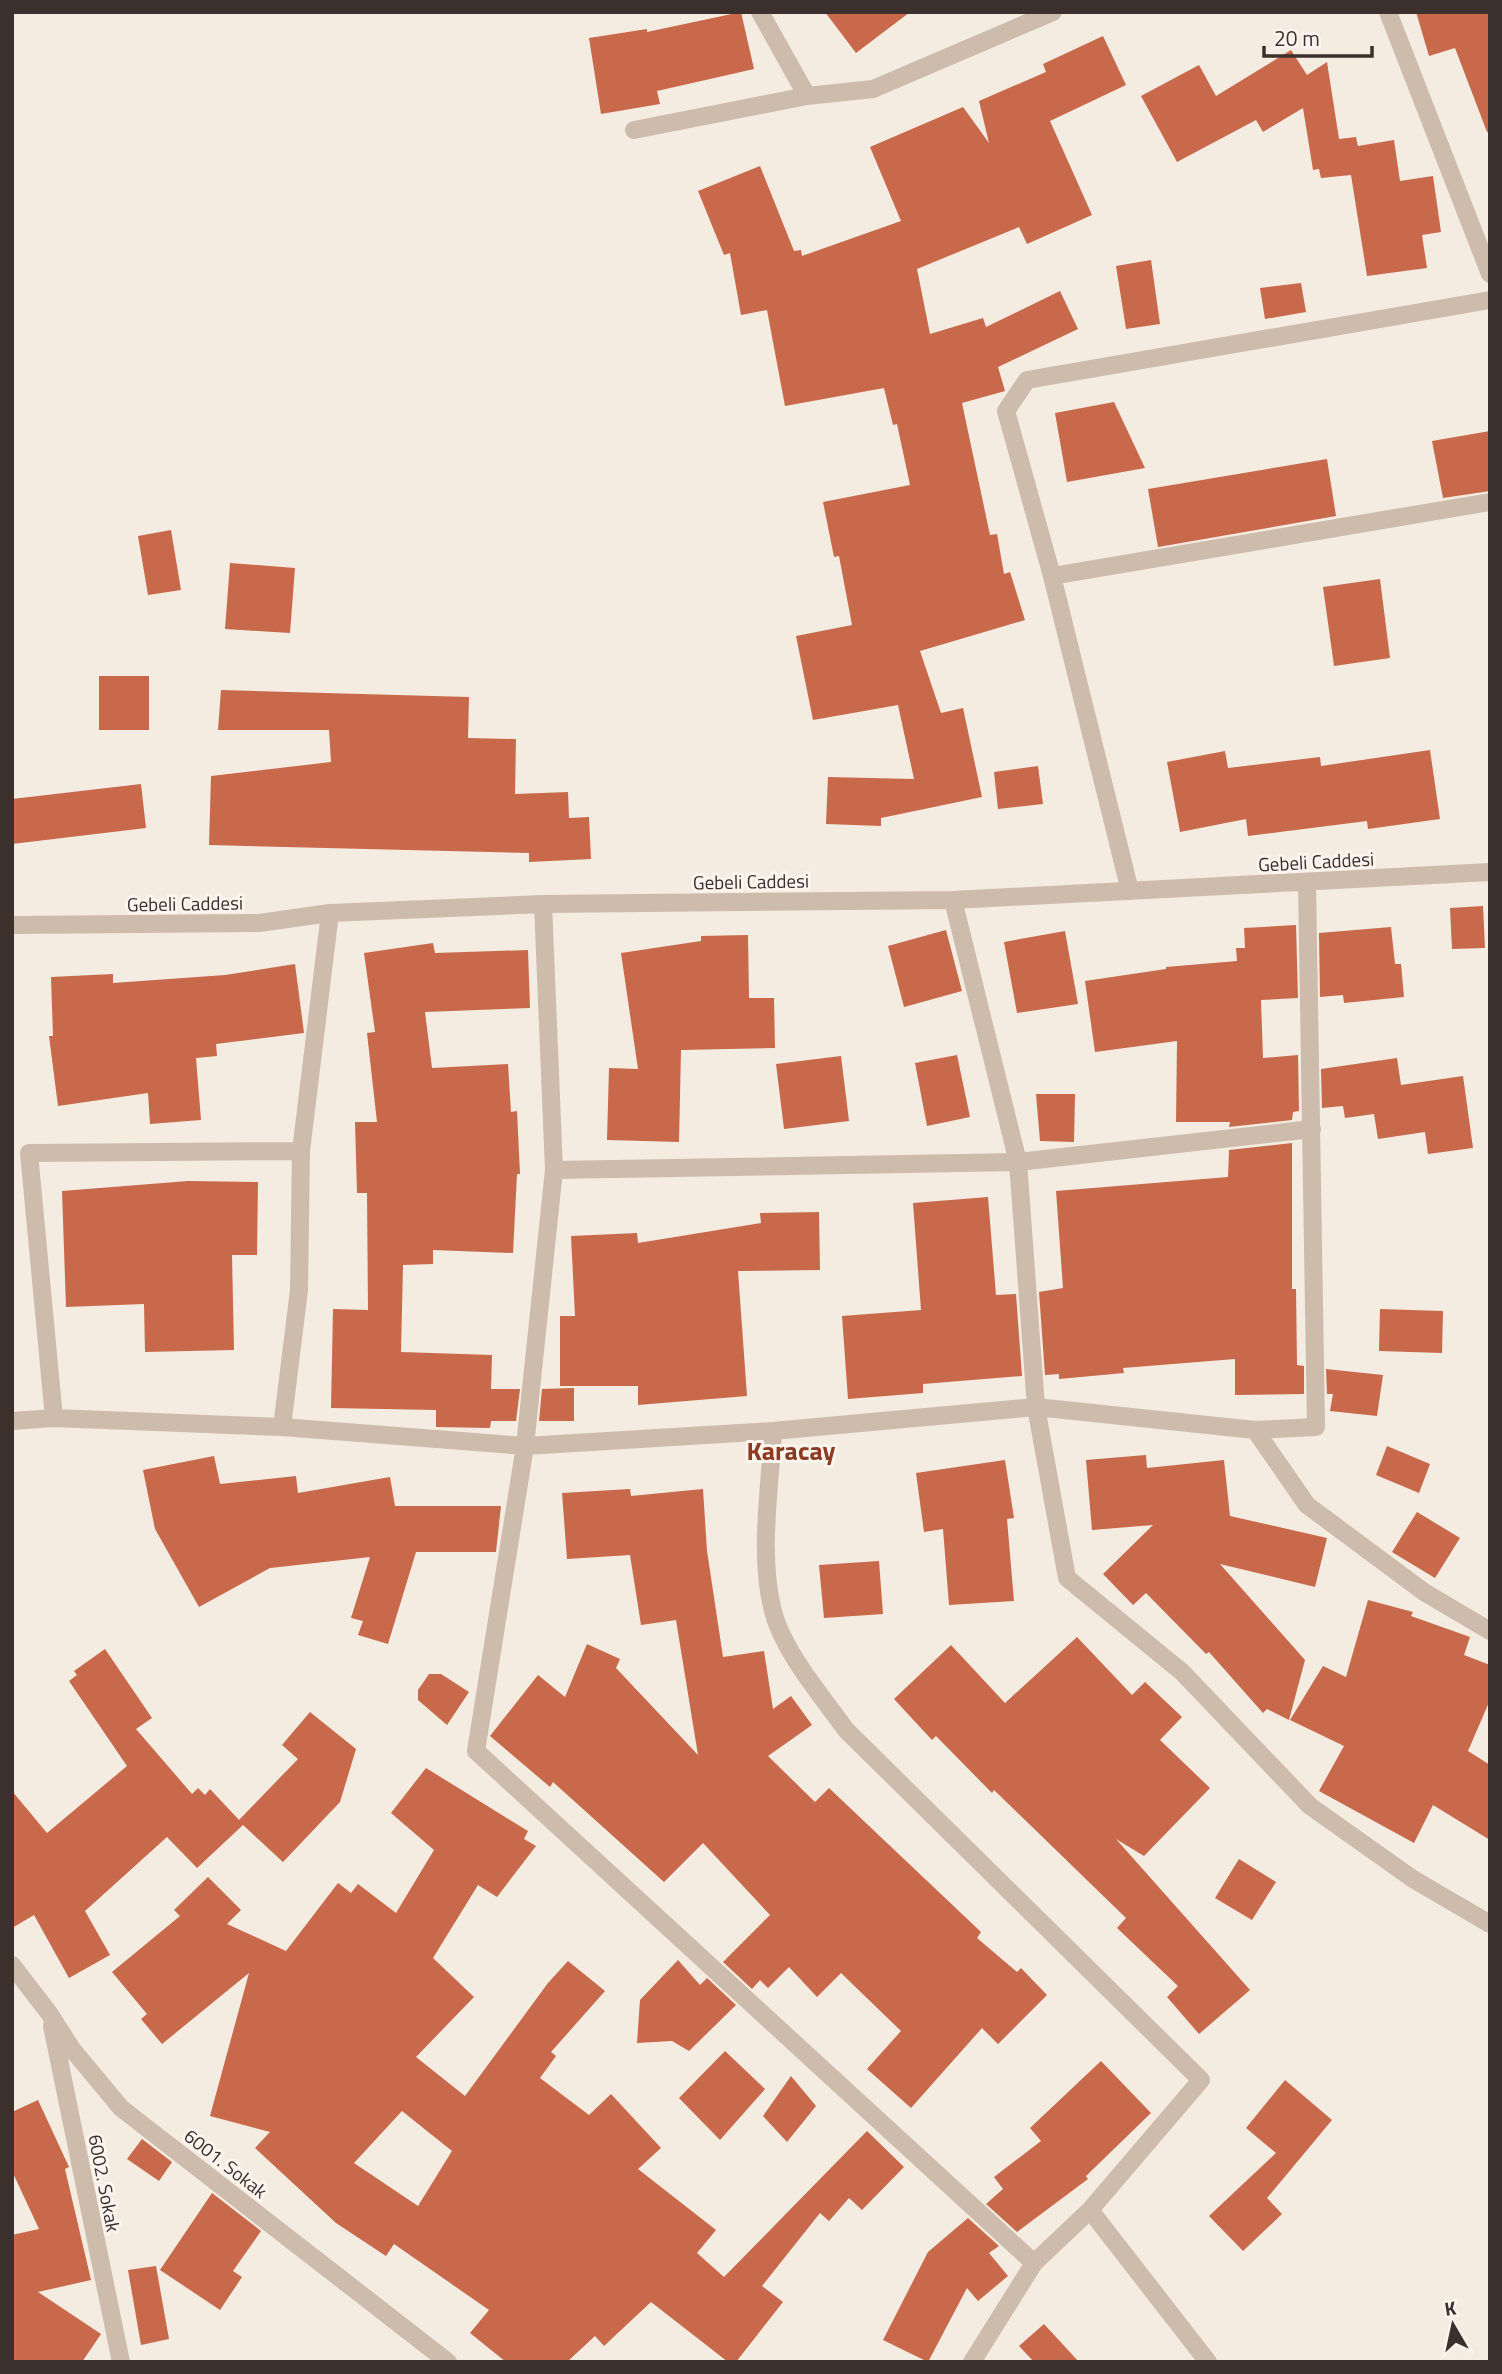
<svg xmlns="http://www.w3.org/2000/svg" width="1502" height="2374" font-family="'Titillium Web',sans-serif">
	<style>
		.building { fill: #c8694b; fill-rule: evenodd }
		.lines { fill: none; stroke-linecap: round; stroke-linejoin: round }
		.minor { stroke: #cdbbac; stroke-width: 18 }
		.labels { text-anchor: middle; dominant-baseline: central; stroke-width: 6; stroke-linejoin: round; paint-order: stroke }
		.street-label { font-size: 19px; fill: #3b302b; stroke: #fbf5ee }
		.district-label { font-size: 26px; font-weight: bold; fill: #8c3b22; stroke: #fbf5ee }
	</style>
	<rect width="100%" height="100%" fill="#f4ebe1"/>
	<!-- building -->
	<path class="building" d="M741,12L754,69L657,91L660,104L601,114L589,38L647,29V32Z
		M825,12H910L856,53Z
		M1416,12H1490V132H1487L1455,48L1429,56Z
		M1103,36L1126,85L1050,121L1092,215L1027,244L1019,227L917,269L930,334L983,318L986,327L1060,291L1078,329L998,367L1005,391L962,403L990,535L997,534L1004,574L1010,572L1025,620L920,651L941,713L963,708L982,797L881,818V826L826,824L828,777L914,779L898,705L813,720L796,636L852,625L839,556L834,557L823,502L910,485L897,424L893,425L884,388L785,406L767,310L741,315L730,253L724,255L698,191L760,166L794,251L801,250L802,256L901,221L870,147L963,107L989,143L979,101L1046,72L1043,64Z
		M1291,50L1307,75L1327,62L1339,139L1356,137L1358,146L1394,140L1400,181L1433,176L1441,232L1422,235L1427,268L1367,276L1351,175L1321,178L1319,169L1313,170L1303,108L1263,132L1256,120L1177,162L1141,96L1199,65L1216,96Z
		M1151,260L1160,324L1126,329L1116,266Z
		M1301,283L1306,312L1265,319L1260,288Z
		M1114,402L1145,468L1067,482L1055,413Z
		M1490,431V491L1443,498L1432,441Z
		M1327,459L1336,516L1158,547L1148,489Z
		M171,530L181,590L148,595L138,536Z
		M230,563L295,568L290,633L225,629Z
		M1380,579L1390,658L1334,666L1323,587Z
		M99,676H149V730H99Z
		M221,690L469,697L468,738L516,739L515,794L568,792L569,818L589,817L591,859L529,862V853L209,845L211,776L331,762L329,730H218Z
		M1430,750L1440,819L1368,829L1367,821L1248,836L1246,819L1180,832L1167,762L1225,751L1228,768L1320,757L1321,766Z
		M1038,766L1043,804L998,809L994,772Z
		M141,784L146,828L12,844V799Z
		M1483,906L1485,948L1452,949L1450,908Z
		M1296,925L1298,998L1261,1000L1263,1058L1298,1055L1299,1111L1293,1112L1292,1120L1229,1127L1230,1122H1176L1177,1041L1095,1052L1085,981L1166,969V967L1237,961L1236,948H1245L1244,928Z
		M1391,927L1395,964H1401L1404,997L1344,1003L1343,995L1320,997L1319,933Z
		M946,930L962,991L904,1007L888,946Z
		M1065,931L1078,1004L1017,1013L1004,942Z
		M748,935L749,998H774L775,1048L681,1050L679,1142L607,1140L609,1068L638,1069L621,953L701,941V936Z
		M433,943L435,953L528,950L530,1008L425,1012L432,1068L508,1064L511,1112L517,1111L520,1174H517L513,1253L433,1250V1264L403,1265L401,1352L492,1355L491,1389H520L516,1421H491L490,1428L436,1427V1410L331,1408L333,1309L368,1310L367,1193H357L355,1122H377L367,1033L375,1032L364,953Z
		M295,964L304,1033L216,1044L217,1056L196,1058L201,1120L150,1124L148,1093L58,1106L49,1036H53L51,977L113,974V983L225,975Z
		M957,1055L970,1117L927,1126L915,1063Z
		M841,1056L849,1121L784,1129L776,1064Z
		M1397,1058L1401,1085L1463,1076L1473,1148L1428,1154L1425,1132L1378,1139L1374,1114L1345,1118L1343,1106L1322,1108L1321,1069Z
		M1036,1094H1075L1074,1142L1040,1141Z
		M1292,1143V1289H1296L1297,1365L1304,1366V1394L1235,1395V1359L1123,1368L1124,1373L1059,1379V1374L1045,1375L1039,1292L1063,1288L1056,1191L1228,1177L1229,1150Z
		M188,1181L258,1182L257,1255H232L234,1350L145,1352L144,1304L66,1307L62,1191Z
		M988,1197L996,1295L1016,1294L1022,1376L923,1384V1393L848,1399L842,1316L921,1310L913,1203Z
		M819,1212L820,1270L738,1271L747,1396L638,1405V1386H560V1316H575L571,1236L637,1233L638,1243L761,1223L760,1213Z
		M1380,1309L1443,1311L1442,1353L1379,1351Z
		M1326,1369L1383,1375L1377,1416L1330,1411L1333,1394H1327Z
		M574,1388V1421H539L542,1389Z
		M1387,1446L1430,1464L1419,1493L1376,1475Z
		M1146,1455L1147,1468L1224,1460L1230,1516L1327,1538L1315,1587L1220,1564L1305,1660L1289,1720L1267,1709L1263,1713L1209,1652L1206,1654L1146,1593L1133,1605L1103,1574L1153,1525L1092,1530L1086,1460Z
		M214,1456L220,1484L296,1476L298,1493L390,1477L395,1506H501L496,1552H416L388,1644L358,1635L363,1621L351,1618L370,1557L270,1568L199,1607L155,1529L143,1470Z
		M1005,1460L1014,1518L1007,1519L1014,1601L949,1605L943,1529L924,1532L916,1473Z
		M630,1489L631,1496L703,1489L707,1551L723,1657L764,1651L773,1709L791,1696L812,1725L768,1756L815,1802L829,1788L981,1932L977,1938L1017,1972L1021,1968L1047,1995L998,2044L982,2028L911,2108L867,2069L901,2031L841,1973L817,1997L789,1967L768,1988L760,1980L752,1989L723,1962L770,1915L703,1843L664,1882L553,1782L550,1787L490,1736L538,1675L565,1697L587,1644L620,1659L616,1668L698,1755L676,1620L641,1625L630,1555L567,1559L562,1493Z
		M1417,1512L1460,1538L1435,1578L1392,1552Z
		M879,1561L883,1614L824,1618L819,1565Z
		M1368,1600L1413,1612L1411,1616L1470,1637L1464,1655L1490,1665V1700L1468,1751L1490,1765V1840L1433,1805L1414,1843L1319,1791L1344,1746L1290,1720L1323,1666L1346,1677Z
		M1077,1637L1132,1695L1145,1682L1182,1717L1160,1740L1210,1788L1144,1856L1116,1839L1250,1990L1199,2034L1167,1997L1178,1986L1117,1928L1126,1918L994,1790L992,1793L936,1736L932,1740L894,1699L951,1645L1005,1703Z
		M105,1649L152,1718L136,1729L192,1794L198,1788L205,1795L210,1789L239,1820L298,1759L282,1745L310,1712L356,1749L340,1802L283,1862L243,1825L197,1868L167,1837L85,1911L110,1955L69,1978L34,1915L12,1928V1791L47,1833L127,1766L69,1681L77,1675L74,1671Z
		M429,1674H441L469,1692L447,1725L418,1700V1690Z
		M426,1768L528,1831L524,1839L536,1846L497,1897L478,1885L433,1958L474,1997L416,2057L465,2096L548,1983L568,1961L605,1991L551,2052L556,2056L540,2078L589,2115L611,2094L661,2148L638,2169L716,2230L697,2253L724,2277L867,2131L904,2167L862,2210L849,2198L829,2221L820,2213L762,2286L783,2302L736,2362H728L651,2302L604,2346L595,2336L567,2362H506L470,2333L489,2310L394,2244L386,2256L336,2223L255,2148L270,2132L210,2116L249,1973L162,2044L141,2019L147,2014L112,1972L180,1916L174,1910L208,1877L241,1910L227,1924L286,1951L338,1883L351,1893L358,1884L396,1913L434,1850L391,1813ZM402,2111L452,2151L418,2206L354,2163Z
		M1239,1859L1276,1882L1252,1920L1215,1898Z
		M678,1960L700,1985L707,1978L736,2005L689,2051L672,2041L637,2043L640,2000Z
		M725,2051L765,2089L720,2140L679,2098Z
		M1101,2061L1151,2113L1086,2176L1088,2179L1017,2232L986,2204L1003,2189L994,2177L1041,2141L1030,2128Z
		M791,2076L816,2106L787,2142L763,2116Z
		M1285,2080L1332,2120L1267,2198L1282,2214L1243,2251L1209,2216L1276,2153L1246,2128Z
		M38,2100L69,2167L65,2169L91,2280L38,2292L101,2334L82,2362H12V2235L39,2229L12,2171V2112Z
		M142,2139L172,2162L159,2181L127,2159Z
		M212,2193L261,2231L233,2271L242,2277L220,2310L160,2270Z
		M968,2218L999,2246L989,2253L1008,2276L978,2301L967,2288L928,2362L883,2340L928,2252Z
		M156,2266L169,2339L141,2345L128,2270Z
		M1044,2324L1079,2362H1034L1019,2346Z"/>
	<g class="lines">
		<!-- minor -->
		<path class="minor" d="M760,12L807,96L873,89L1053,12
			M1388,12L1490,274
			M634,130L807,96
			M1052,576L1006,411L1027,380L1490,300
			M1130,891L1052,576L1490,502
			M953,900L1018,1162L1036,1407L1067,1578L1182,1672L1310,1806L1413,1879L1490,1924
			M543,904L554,1170L525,1446L476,1751L1034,2263
			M12,925L259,923L330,913L543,904L953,900L1490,872
			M554,1170L1018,1162L1312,1129
			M54,1418L29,1153L301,1151
			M12,1421L54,1418L282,1427L525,1446L773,1431L1036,1407L1255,1430L1316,1427L1307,883
			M282,1427L299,1290L301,1151L330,913
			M1255,1430L1307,1505L1424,1592L1490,1631
			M773,1431C770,1488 759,1552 772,1607C781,1649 821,1695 846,1730L1201,2080L1090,2210L1034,2263L972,2362
			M12,1965L49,2013L72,2049L121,2108L448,2362
			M52,2026L121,2362
			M1090,2210L1208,2362"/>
	</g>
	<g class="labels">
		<!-- street labels -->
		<g class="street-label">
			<text transform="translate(1316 861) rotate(-3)">Gebeli Caddesi</text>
			<text transform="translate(751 881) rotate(-1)">Gebeli Caddesi</text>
			<text transform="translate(185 903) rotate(-1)">Gebeli Caddesi</text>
			<text transform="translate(226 2163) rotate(38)">6001. Sokak</text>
			<text transform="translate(105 2183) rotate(79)">6002. Sokak</text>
		</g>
		<!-- district labels -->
		<g class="district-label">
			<text x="791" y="1450">Karacay</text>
		</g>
	</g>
	<!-- border -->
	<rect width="1502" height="2374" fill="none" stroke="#3b302b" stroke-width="28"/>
	<!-- north arrow -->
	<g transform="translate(1453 2325) rotate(351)" stroke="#fbf5ee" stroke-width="5" paint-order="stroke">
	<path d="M0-5L12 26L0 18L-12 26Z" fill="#3b302b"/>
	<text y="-10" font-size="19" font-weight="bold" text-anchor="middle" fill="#3b302b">K</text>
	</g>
	<!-- scale -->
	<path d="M1264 46v10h108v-10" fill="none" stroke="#3b302b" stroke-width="3.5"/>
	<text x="1274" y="46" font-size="21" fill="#3b302b" stroke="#fbf5ee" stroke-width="5" paint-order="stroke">20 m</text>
</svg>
